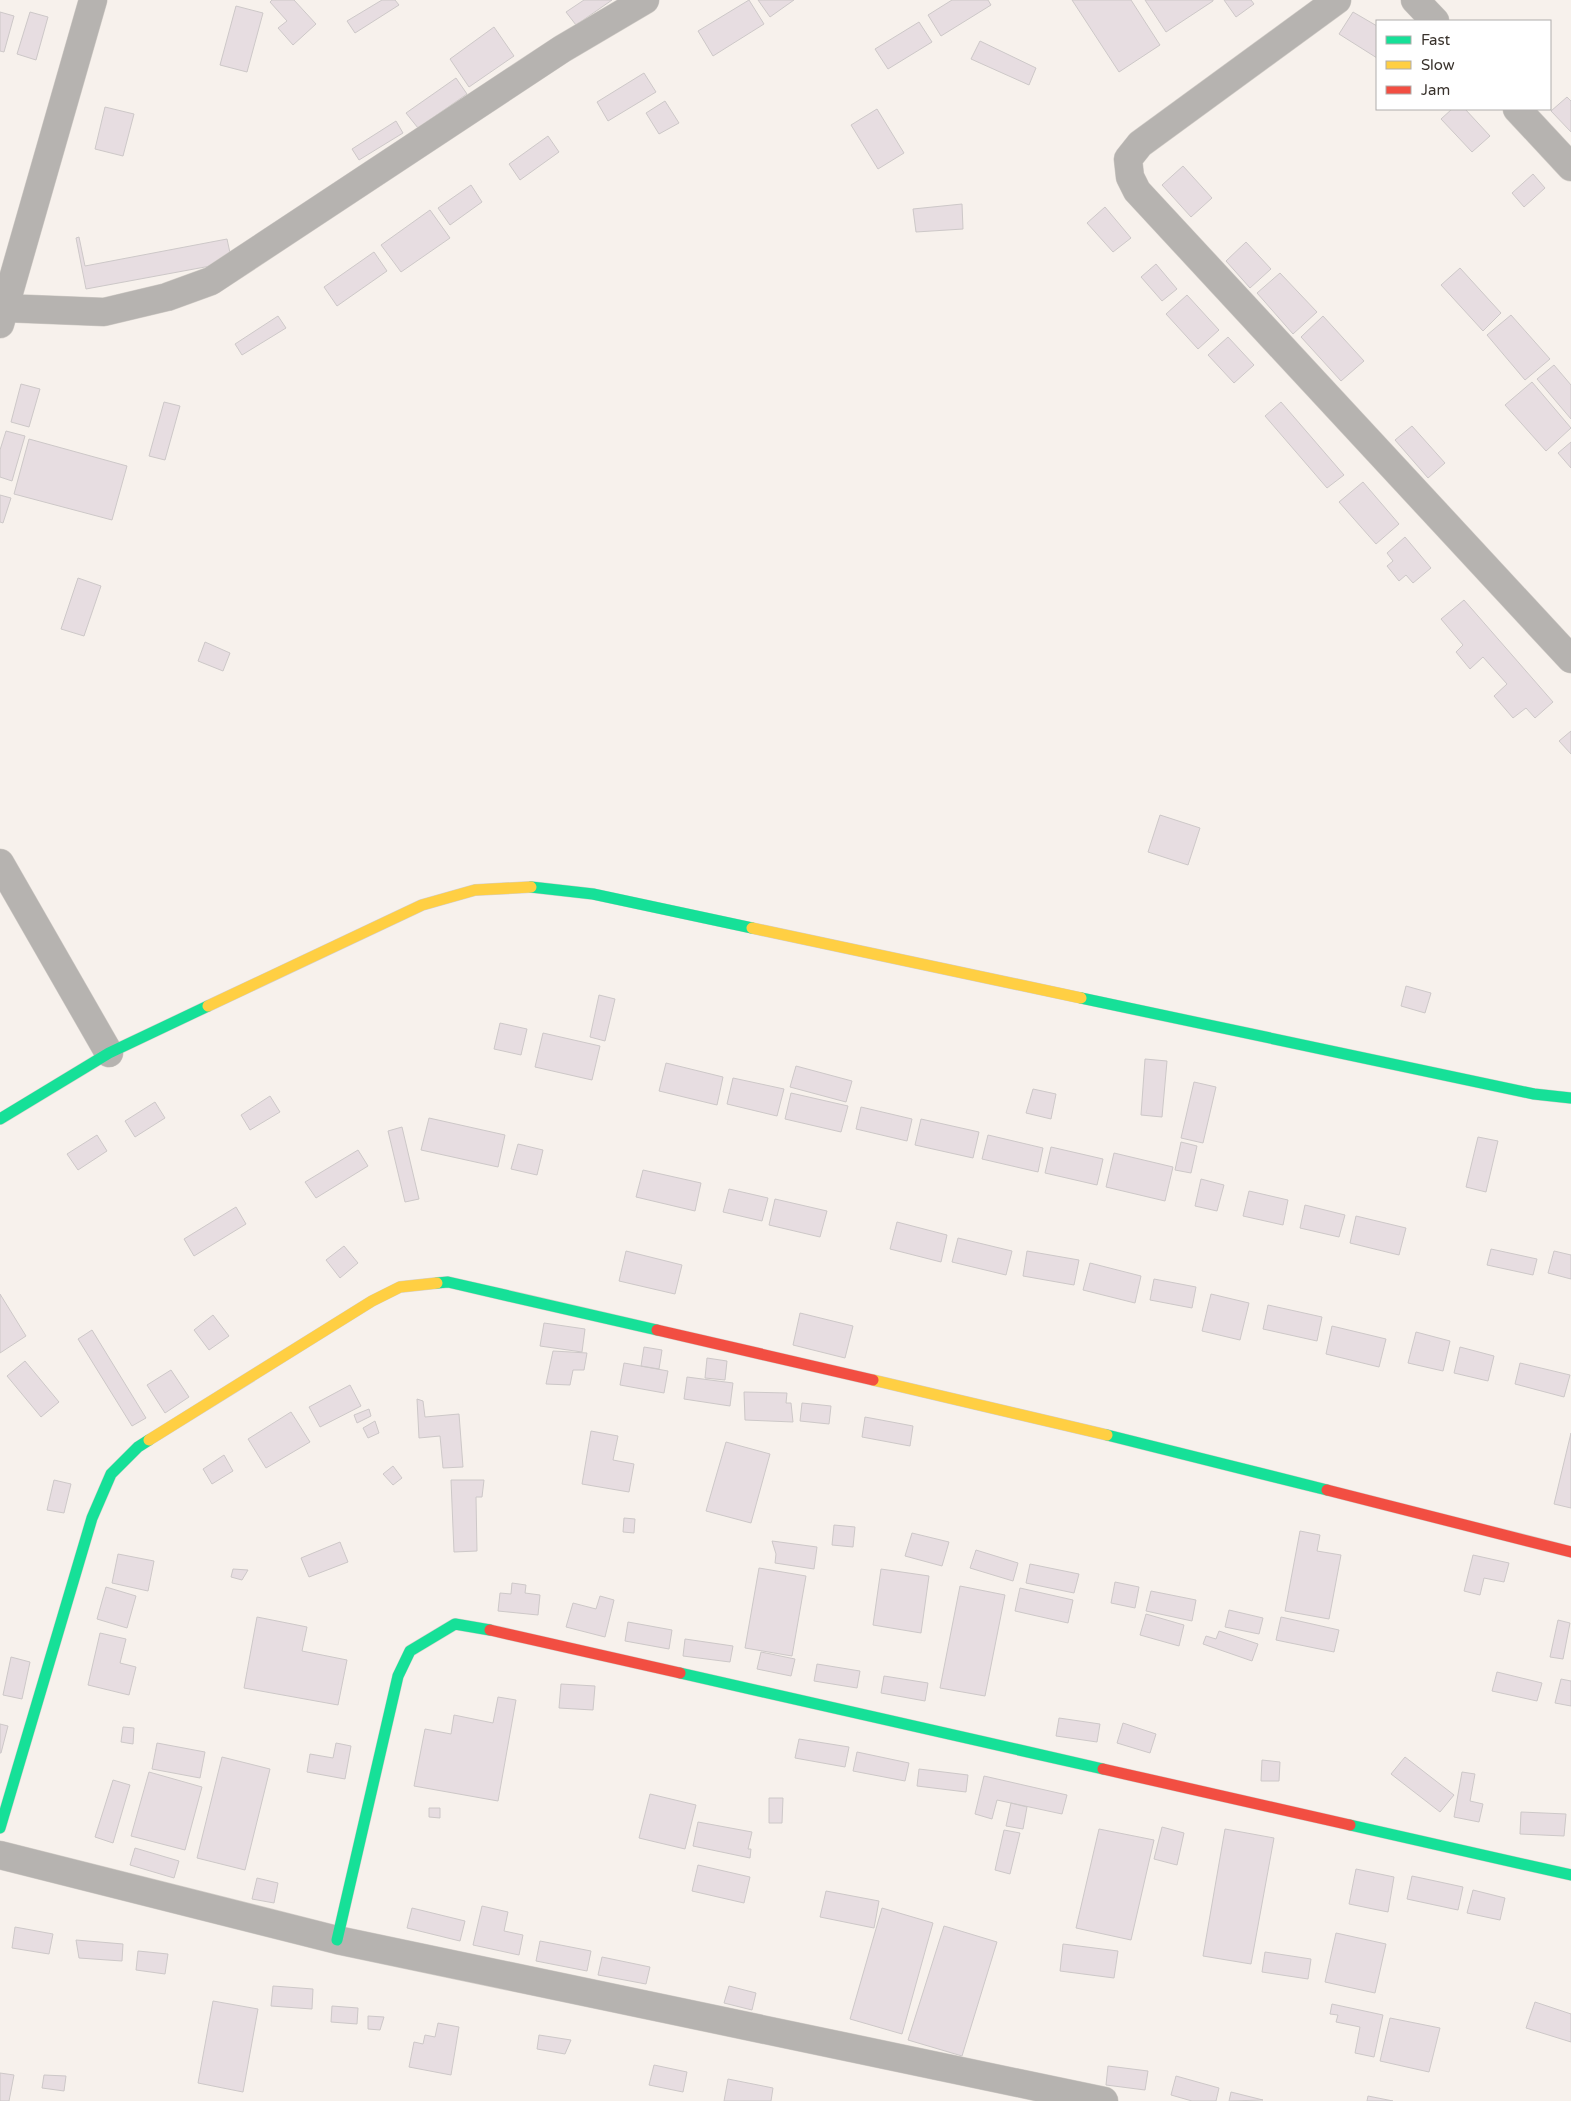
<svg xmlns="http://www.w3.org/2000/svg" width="1571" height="2101" font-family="'Varela Round',sans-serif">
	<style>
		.building { fill: #e7dde1; stroke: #cdc8c8 }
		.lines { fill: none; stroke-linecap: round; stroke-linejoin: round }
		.street-casing { stroke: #d4cfca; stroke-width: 29 }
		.fast-casing { stroke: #d4cfca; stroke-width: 12 }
		.slow-casing { stroke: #d4cfca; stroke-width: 12 }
		.jam-casing { stroke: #d4cfca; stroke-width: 12 }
		.street { stroke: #b6b3b0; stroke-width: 28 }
		.fast { stroke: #16e098; stroke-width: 11 }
		.slow { stroke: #ffcf43; stroke-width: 11 }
		.jam { stroke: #f24e42; stroke-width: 11 }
	</style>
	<rect width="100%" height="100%" fill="#f7f1ec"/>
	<!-- building -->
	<path class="building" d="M272,0H294L316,24L293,45L278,28L287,21L270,2Z
		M382,0H395L399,5L355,33L347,21Z
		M584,0H612L576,25L566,12Z
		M749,0L764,24L713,56L698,31Z
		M758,0H794L770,17Z
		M952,0H988L991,5L941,36L928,15Z
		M1072,0H1131L1160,45L1119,72Z
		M1145,0H1213V1L1166,32Z
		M1224,0H1251L1254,4L1236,17Z
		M236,6L263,13L247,72L220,65Z
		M0,12L14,16L4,52L0,51Z
		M30,12L48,17L36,60L17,54Z
		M1353,12L1377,26V58L1339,34Z
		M919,22L932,42L888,69L875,49Z
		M494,27L514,56L469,87L450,59Z
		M980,41L1036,68L1029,85L971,59Z
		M644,73L656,92L608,121L597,102Z
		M456,78L467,94L418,128L406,113Z
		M1567,97L1571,101V132L1551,111Z
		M665,101L679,123L659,134L646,113Z
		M105,107L134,114L123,156L95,149Z
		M877,109L904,153L878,169L851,125Z
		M1452,109H1465L1490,136L1472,152L1441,119Z
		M396,121L403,133L359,160L352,149Z
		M548,136L559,152L520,180L509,164Z
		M1183,166L1212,198L1191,217L1162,185Z
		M1533,174L1545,188L1524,207L1512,193Z
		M471,185L482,202L450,225L438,208Z
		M962,204L963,229L916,232L913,209Z
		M1105,207L1131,238L1113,252L1087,223Z
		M430,210L450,238L401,272L381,245Z
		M79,237L85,266L227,239L232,262L86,289L76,238Z
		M1246,242L1271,269L1250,288L1226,261Z
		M374,252L387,271L337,306L324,287Z
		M1156,264L1177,289L1162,301L1141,277Z
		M1460,268L1501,313L1483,331L1441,285Z
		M1280,273L1317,312L1293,334L1257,293Z
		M1187,295L1219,330L1198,349L1166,314Z
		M1511,315L1550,359L1525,380L1487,335Z
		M278,316L286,328L242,355L235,344Z
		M1323,316L1364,361L1341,381L1301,337Z
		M1228,337L1254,365L1234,383L1208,355Z
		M1554,365L1571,385V419L1537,379Z
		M1532,382L1571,428L1546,451L1505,405Z
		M21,384L40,389L29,427L11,422Z
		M164,402L180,406L165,460L149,456Z
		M1281,402L1344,475L1327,488L1265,416Z
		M1412,426L1445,463L1428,478L1395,440Z
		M6,431L25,436L12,481L0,477V450Z
		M29,439L127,466L112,520L14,494Z
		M1571,442V468L1558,453Z
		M1363,482L1399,524L1376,544L1339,502Z
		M0,495L11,498L3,523L0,522Z
		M1405,537L1431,568L1413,583L1406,575L1399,581L1387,566L1393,561L1387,553Z
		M78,578L101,586L84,636L61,629Z
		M1464,600L1553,702L1535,718L1526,708L1513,718L1494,696L1507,684L1483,657L1470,669L1456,652L1463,645L1441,619Z
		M205,642L230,653L223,671L198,661Z
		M1571,731V754L1559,741Z
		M1160,815L1200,828L1188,865L1148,852Z
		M1406,986L1431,993L1425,1013L1401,1006Z
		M599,995L615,999L605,1041L590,1037Z
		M500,1023L527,1029L521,1055L494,1049Z
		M543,1033L600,1046L592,1080L535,1067Z
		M1145,1059L1167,1061L1162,1117L1141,1115Z
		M666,1063L723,1077L717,1105L659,1091Z
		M796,1066L852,1081L846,1102L790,1087Z
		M733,1078L784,1089L777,1116L727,1104Z
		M1194,1082L1216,1087L1203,1143L1181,1138Z
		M1033,1089L1056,1094L1051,1119L1026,1113Z
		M791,1093L848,1106L841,1132L785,1119Z
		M270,1096L280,1112L250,1130L241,1115Z
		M155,1102L165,1118L135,1137L125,1121Z
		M861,1107L912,1119L907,1141L856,1129Z
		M429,1118L505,1135L498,1167L421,1150Z
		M921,1119L979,1132L973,1158L915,1145Z
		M402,1127L419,1199L405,1202L388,1131Z
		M97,1135L107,1151L78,1170L67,1154Z
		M988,1135L1043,1148L1038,1172L982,1159Z
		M1478,1137L1498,1141L1486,1192L1466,1187Z
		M1181,1142L1197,1146L1191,1173L1175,1170Z
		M518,1144L543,1150L537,1175L511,1169Z
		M1051,1147L1103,1159L1097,1185L1045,1173Z
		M358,1150L368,1166L316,1198L305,1182Z
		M1114,1153L1173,1167L1165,1201L1106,1187Z
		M643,1170L701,1183L695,1211L636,1197Z
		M1201,1179L1224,1185L1217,1211L1195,1206Z
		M729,1189L768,1198L762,1221L723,1212Z
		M1249,1191L1288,1200L1283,1225L1243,1216Z
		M775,1199L827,1211L820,1237L769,1225Z
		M1305,1205L1345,1215L1339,1237L1300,1228Z
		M236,1207L246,1224L194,1256L184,1239Z
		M1356,1216L1406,1228L1399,1255L1350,1243Z
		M897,1222L947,1235L941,1262L890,1249Z
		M958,1238L1012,1251L1006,1275L952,1262Z
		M344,1246L358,1263L340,1278L326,1260Z
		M1491,1249L1537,1259L1533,1275L1487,1265Z
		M626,1251L682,1265L675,1294L619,1281Z
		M1027,1251L1079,1260L1074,1285L1023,1276Z
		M1554,1251L1571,1255V1279L1548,1273Z
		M1090,1263L1141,1276L1135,1303L1083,1290Z
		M1154,1279L1196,1287L1192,1308L1150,1300Z
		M0,1294L26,1336L0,1353Z
		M1211,1294L1249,1303L1240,1340L1202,1331Z
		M1268,1305L1322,1317L1317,1341L1263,1329Z
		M800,1313L853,1326L845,1358L793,1345Z
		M213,1315L229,1336L209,1350L194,1330Z
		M544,1323L585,1329L582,1352L540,1346Z
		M1332,1326L1386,1339L1379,1367L1326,1354Z
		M92,1330L146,1418L132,1426L78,1339Z
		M1416,1332L1450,1341L1443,1371L1408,1363Z
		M644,1347L662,1350L659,1369L641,1366Z
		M1460,1347L1494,1356L1488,1381L1454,1373Z
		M553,1351L587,1353L584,1370H573L570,1385L546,1384Z
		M707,1358L727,1361L725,1380L705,1378Z
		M25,1361L59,1402L41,1417L7,1376Z
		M624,1363L668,1371L664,1393L620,1385Z
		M1520,1363L1570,1375L1564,1397L1515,1384Z
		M171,1370L189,1397L165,1413L147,1385Z
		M687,1377L733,1383L730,1406L684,1399Z
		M350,1385L361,1406L320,1427L309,1407Z
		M744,1392L787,1393L786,1403H791L793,1422L745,1420Z
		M417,1399L423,1401L425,1417L459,1414L463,1467L443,1468L440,1436L419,1438Z
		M802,1403L831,1406L829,1424L800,1421Z
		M369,1409L371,1416L357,1423L354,1415Z
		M291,1412L310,1442L266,1468L248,1439Z
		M865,1417L913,1426L910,1446L862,1437Z
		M375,1421L379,1433L368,1438L363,1428Z
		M591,1431L618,1436L613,1460L634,1464L629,1492L582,1484Z
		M1571,1433V1508L1554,1504Z
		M726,1442L770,1454L751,1523L706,1511Z
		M224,1455L233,1471L212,1484L203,1469Z
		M393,1466L402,1478L393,1485L383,1474Z
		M54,1480L71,1484L64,1513L47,1510Z
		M451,1480H484L482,1497H476L477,1551L454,1552Z
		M624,1518L635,1519L634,1533L623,1532Z
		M834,1525L855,1527L853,1547L832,1545Z
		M1300,1531L1320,1535L1317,1551L1341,1555L1329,1619L1285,1611Z
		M912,1533L949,1542L942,1566L905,1556Z
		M772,1541L817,1547L814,1569L775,1563L776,1554Z
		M340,1542L348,1562L309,1577L301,1558Z
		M976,1550L1018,1563L1013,1581L970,1568Z
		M118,1554L154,1561L148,1591L112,1583Z
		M1473,1555L1509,1563L1504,1582L1484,1578L1480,1595L1464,1591Z
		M1030,1564L1079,1574L1074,1593L1026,1583Z
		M759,1568L806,1576L792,1656L745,1648Z
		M233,1569L248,1570L242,1580L231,1577Z
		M881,1569L929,1576L921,1633L873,1625Z
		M1115,1582L1139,1587L1135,1608L1111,1603Z
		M512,1583L526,1585L525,1593L540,1595L538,1615L498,1611L500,1593L511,1594Z
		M960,1586L1005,1595L985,1696L940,1688Z
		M106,1587L136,1596L127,1628L97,1619Z
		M1020,1588L1073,1600L1068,1623L1015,1611Z
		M1151,1591L1196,1600L1192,1621L1146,1611Z
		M600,1596L614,1600L605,1637L566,1627L573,1603L596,1609Z
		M1229,1610L1263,1618L1259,1634L1225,1627Z
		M1146,1614L1184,1625L1179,1646L1140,1635Z
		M257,1617L307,1627L302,1651L347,1660L338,1705L244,1688Z
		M1281,1617L1339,1630L1334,1652L1276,1640Z
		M1558,1620L1570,1623L1563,1659L1550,1657Z
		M628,1622L672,1630L669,1649L625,1641Z
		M1219,1631L1258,1644L1252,1661L1203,1644L1206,1636L1216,1639Z
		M100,1633L126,1639L120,1663L136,1667L129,1695L88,1685Z
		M685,1639L733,1646L730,1662L683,1656Z
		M761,1652L795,1659L791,1676L757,1669Z
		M11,1657L30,1662L22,1699L3,1695Z
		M817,1664L860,1671L857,1688L814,1681Z
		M1497,1672L1542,1683L1537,1701L1492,1691Z
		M884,1676L928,1683L925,1701L881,1693Z
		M1561,1679L1571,1681V1706L1555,1703Z
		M561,1684L595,1686L593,1710L559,1708Z
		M498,1697L516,1700L498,1801L414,1786L425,1729L451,1734L454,1715L493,1723Z
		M1059,1718L1100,1724L1097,1742L1056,1736Z
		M1123,1723L1156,1734L1150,1753L1117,1743Z
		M0,1724L8,1726L1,1753H0Z
		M123,1727L134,1728L133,1744L121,1742Z
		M799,1739L849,1747L845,1767L795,1758Z
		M157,1743L205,1752L200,1778L152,1769Z
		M336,1743L351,1746L345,1779L307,1772L310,1754L333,1758Z
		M857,1752L909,1763L905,1781L853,1771Z
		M222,1757L270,1769L245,1870L197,1858Z
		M1405,1757L1454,1795L1440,1812L1391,1774Z
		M1262,1760L1280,1762L1279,1781H1261Z
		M919,1769L968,1775L966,1792L917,1786Z
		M149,1772L202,1787L185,1850L131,1836Z
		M1462,1772L1475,1774L1470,1801L1483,1804L1479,1822L1454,1817Z
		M984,1776L1067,1795L1062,1814L997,1800L992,1819L975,1814Z
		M113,1780L130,1785L113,1843L95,1837Z
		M650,1794L696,1805L685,1849L639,1838Z
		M769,1798H783L782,1823H769Z
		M1011,1803L1027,1807L1023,1829L1006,1826Z
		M429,1808H440V1818L429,1817Z
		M1521,1812L1566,1814L1564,1836L1520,1834Z
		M698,1822L752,1832L748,1849H751L750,1858L693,1846Z
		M1162,1827L1184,1833L1177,1865L1154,1859Z
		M1099,1829L1154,1840L1131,1940L1076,1928Z
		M1225,1829L1274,1838L1251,1964L1203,1956Z
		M1004,1830L1020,1833L1010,1874L995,1870Z
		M135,1848L179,1861L174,1878L130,1865Z
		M698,1865L750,1877L744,1903L692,1891Z
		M1356,1869L1394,1877L1388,1912L1349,1904Z
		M1412,1876L1463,1887L1458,1910L1407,1899Z
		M257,1878L278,1883L274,1903L252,1899Z
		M1473,1890L1505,1898L1500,1920L1467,1913Z
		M826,1891L879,1901L874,1928L820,1917Z
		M482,1906L508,1912L504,1931L523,1935L519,1955L473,1945Z
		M412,1908L465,1921L460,1941L407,1928Z
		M882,1908L933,1923L902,2034L850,2019Z
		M944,1926L997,1942L962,2056L908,2040Z
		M15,1927L53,1934L49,1954L12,1948Z
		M1336,1933L1386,1944L1375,1993L1325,1982Z
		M76,1940L123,1944L122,1961L79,1958Z
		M540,1941L591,1951L587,1971L536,1961Z
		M1063,1944L1118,1951L1114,1978L1060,1971Z
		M138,1951L168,1954L165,1974L136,1970Z
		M1265,1952L1311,1959L1308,1979L1262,1972Z
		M602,1957L650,1967L646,1984L598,1975Z
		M273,1986L313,1989L312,2009L271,2006Z
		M729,1986L756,1993L752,2010L724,2003Z
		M213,2001L258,2009L243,2092L198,2083Z
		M1535,2002L1571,2014V2042L1526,2028Z
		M1332,2004L1383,2015L1374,2057L1355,2053L1360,2027L1336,2022L1338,2015L1330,2014Z
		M332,2006L358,2008L357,2024L331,2022Z
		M368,2016L384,2017L380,2030L368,2029Z
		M1390,2018L1440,2028L1429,2072L1380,2061Z
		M438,2023L459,2027L451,2075L409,2067L414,2042L423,2044L425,2035L435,2037Z
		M539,2035L571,2040L565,2054L537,2049Z
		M654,2065L687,2072L683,2092L649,2085Z
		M1108,2066L1148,2071L1145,2090L1106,2085Z
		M0,2073L14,2075L9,2101H0Z
		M44,2075L66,2076L64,2091L42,2088Z
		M1176,2076L1219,2088L1216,2101H1192L1171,2095Z
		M728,2079L773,2088L771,2101H724Z
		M1231,2092L1263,2100L1229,2101Z
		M1368,2096L1393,2101H1367Z"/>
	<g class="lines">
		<!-- street casing -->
		<g class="street-casing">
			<path id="street" d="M1337,0L1140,144L1128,159L1130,177L1137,191L1571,659
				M1415,0L1435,21
				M1517,109L1571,167
				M4,308L104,312L167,297L211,281L562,49L645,0
				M0,324L93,0
				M0,863L109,1053
				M0,1855L337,1940L1104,2101"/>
		</g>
		<!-- fast casing -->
		<g class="fast-casing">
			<path id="fast" d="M531,887L593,894L752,928
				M1081,998L1534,1094L1571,1098
				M0,1119L109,1053L208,1006
				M437,1283L448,1282L657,1330
				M1107,1435L1327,1490
				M680,1673L1103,1769
				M1350,1825L1571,1875
				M0,1828L92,1518L111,1474L138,1447L149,1440
				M337,1940L398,1676L410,1651L455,1624L490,1630"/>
		</g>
		<!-- slow casing -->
		<g class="slow-casing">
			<path id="slow" d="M752,928L1081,998
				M208,1006L422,905L475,890L531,887
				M873,1380L1107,1435
				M149,1440L372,1301L400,1287L437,1283"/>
		</g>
		<!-- jam casing -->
		<g class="jam-casing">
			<path id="jam" d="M657,1330L873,1380
				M1327,1490L1571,1552
				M490,1630L680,1673
				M1103,1769L1350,1825"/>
		</g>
		<!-- street -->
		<use href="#street" class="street"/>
		<!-- fast -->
		<use href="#fast" class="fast"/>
		<!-- slow -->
		<use href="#slow" class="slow"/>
		<!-- jam -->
		<use href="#jam" class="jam"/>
	</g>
	<!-- legend -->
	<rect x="1376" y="20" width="175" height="90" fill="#ffffff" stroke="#b0adab"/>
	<rect x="1386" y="36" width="25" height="8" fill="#16e098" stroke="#b0adab"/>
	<text x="1421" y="45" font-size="15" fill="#39322c">Fast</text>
	<rect x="1386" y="61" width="25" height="8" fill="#ffcf43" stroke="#b0adab"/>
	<text x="1421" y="70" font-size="15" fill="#39322c">Slow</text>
	<rect x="1386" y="86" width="25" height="8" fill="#f24e42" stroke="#b0adab"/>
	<text x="1421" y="95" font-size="15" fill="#39322c">Jam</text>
</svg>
